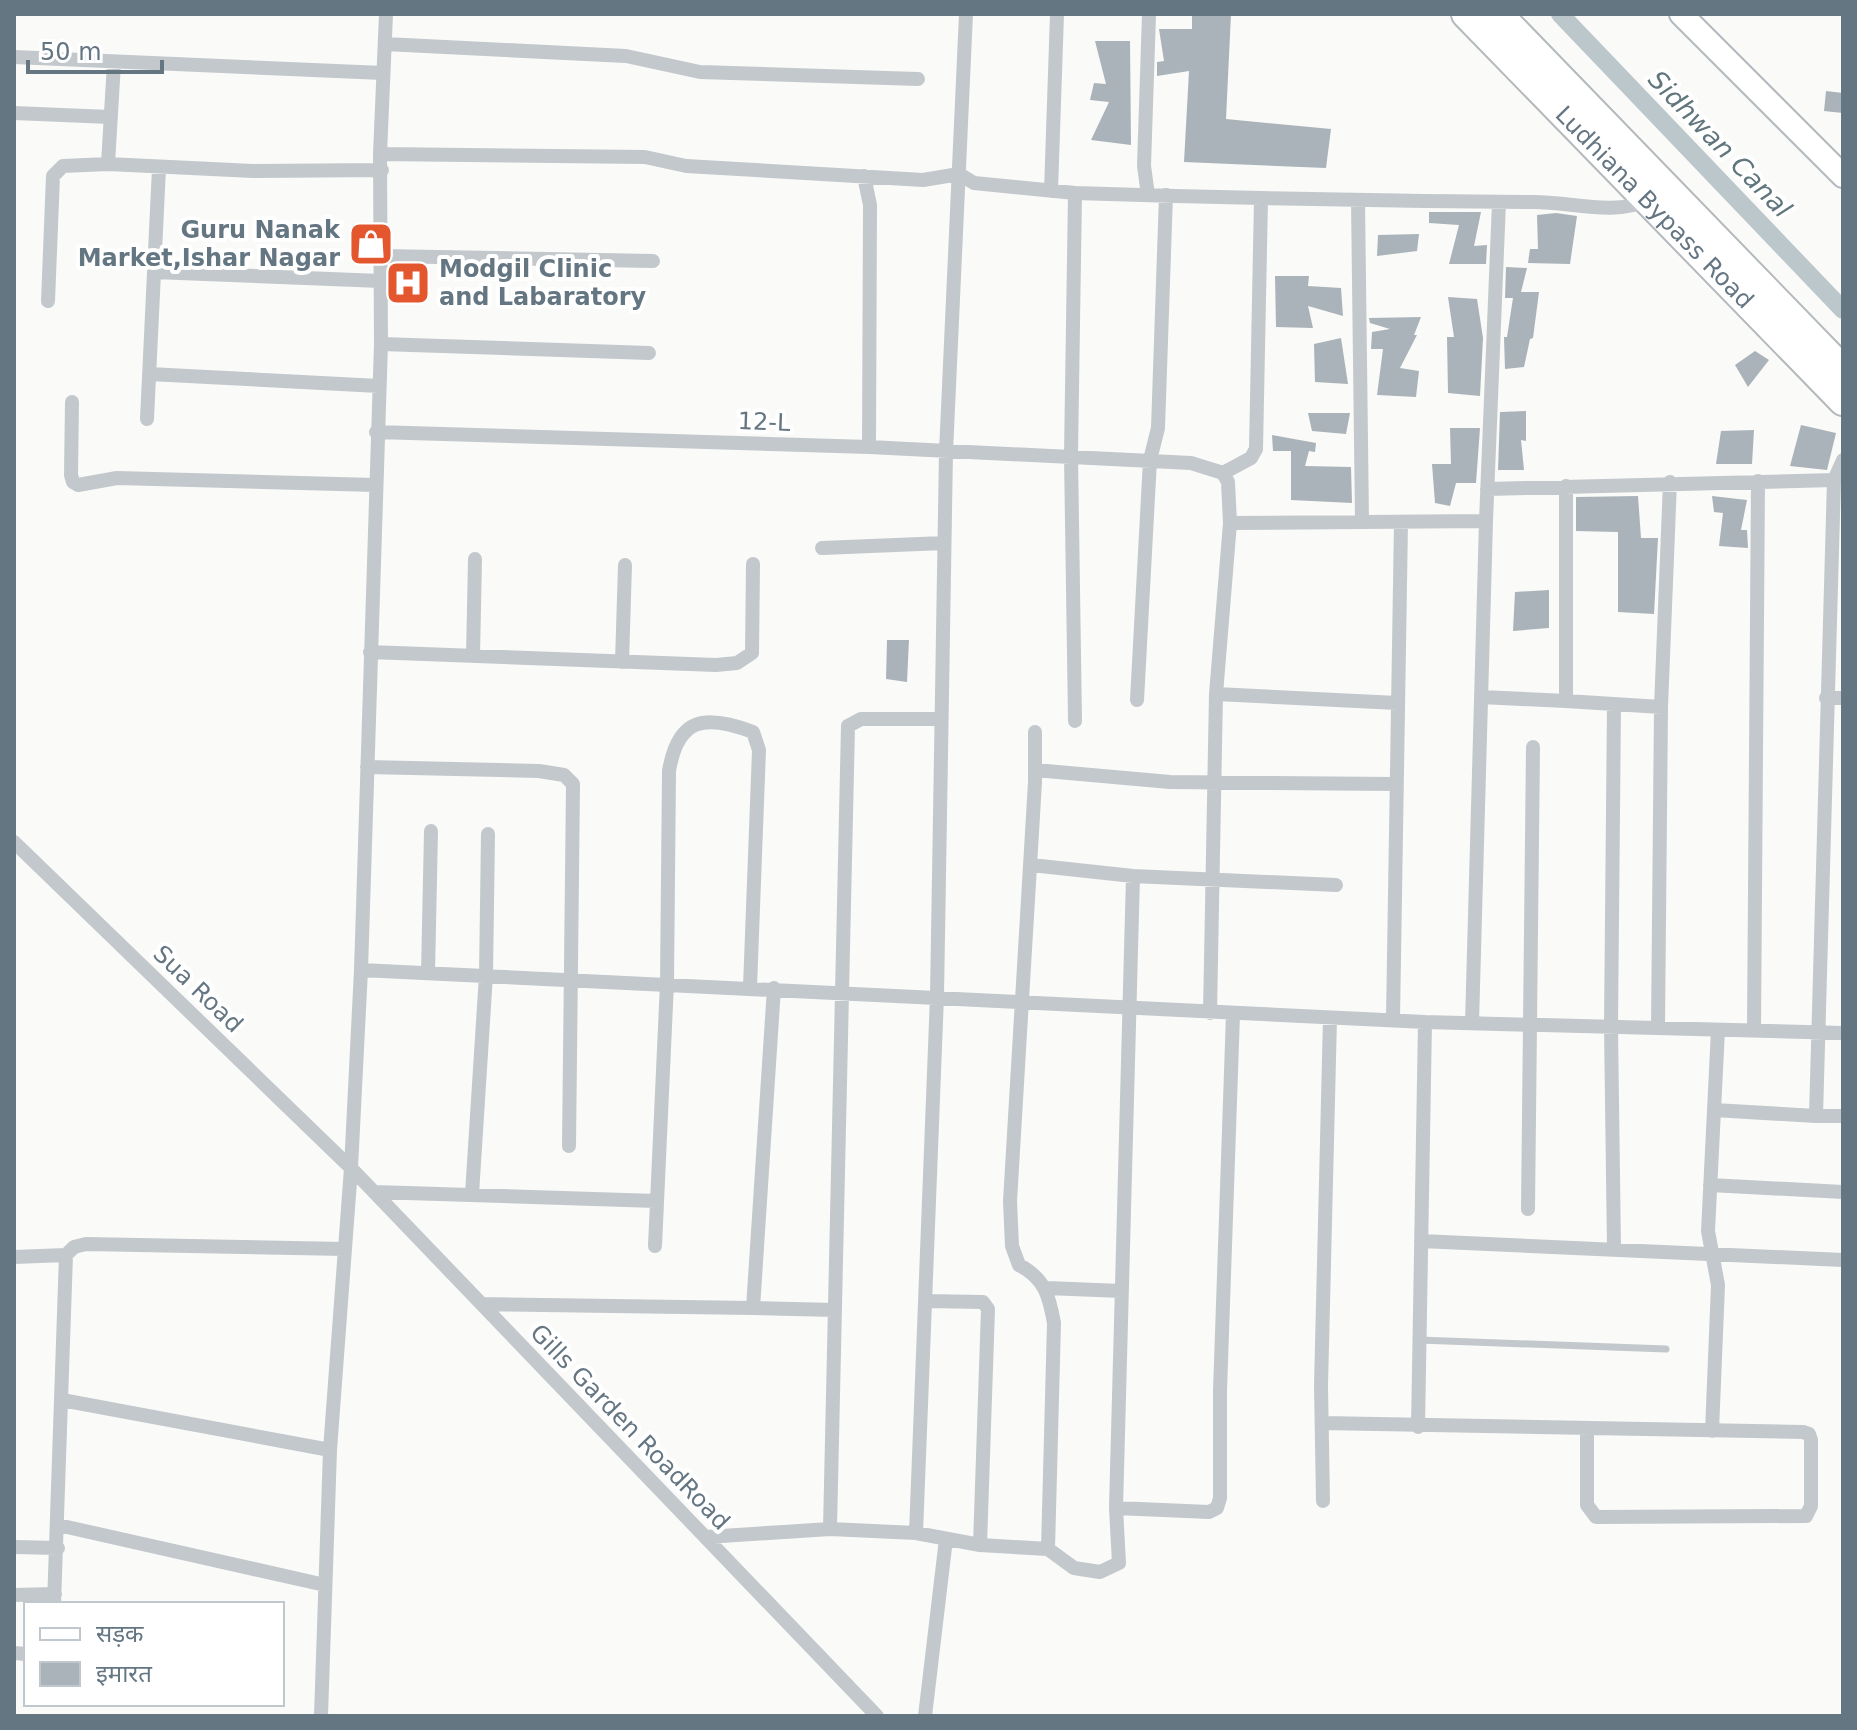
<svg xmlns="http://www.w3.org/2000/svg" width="1857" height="1730" font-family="'DejaVu Sans','Noto Sans Devanagari',sans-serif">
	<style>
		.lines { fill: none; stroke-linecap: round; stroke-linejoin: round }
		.canal { stroke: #bbc7cb; stroke-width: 18 }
		.building { fill: #aab3b9 }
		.secondary-casing { stroke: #b3babf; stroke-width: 26 }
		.highway-casing { stroke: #b4b9bd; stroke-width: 32 }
		.lane { stroke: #c3c8cc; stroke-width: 7 }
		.street { stroke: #c3c8cc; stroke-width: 14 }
		.secondary { stroke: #fff; stroke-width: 22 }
		.highway { stroke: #fff; stroke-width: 28 }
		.labels { text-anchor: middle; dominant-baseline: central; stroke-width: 8; stroke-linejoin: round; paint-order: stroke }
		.street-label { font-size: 24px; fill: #657683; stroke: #fff }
		.poi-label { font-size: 24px; font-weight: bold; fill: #657683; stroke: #fff; text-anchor: end }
		.water-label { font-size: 26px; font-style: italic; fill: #60757c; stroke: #fff }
	</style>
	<rect width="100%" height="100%" fill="#fafaf8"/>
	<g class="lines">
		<!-- canal -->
		<path class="canal" d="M1560,14L1843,310"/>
	</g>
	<!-- building -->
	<path class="building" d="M1192,14H1231L1226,119L1331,129L1326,168L1184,162L1189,71L1157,76V62L1164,61L1159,29H1192Z
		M1095,41H1130L1131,145L1091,140L1109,102L1090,100L1094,83L1106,84Z
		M1826,91L1843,93V113L1824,111Z
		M1429,212H1481L1474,246L1487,245L1486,264H1449L1459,225L1429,223Z
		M1556,213L1577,216L1570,264L1528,263L1530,249H1538L1537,215Z
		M1419,234L1417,251L1377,256L1378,235Z
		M399,266L417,267V303H391V283H399Z
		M1506,267L1527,268L1521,292H1539L1533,338L1530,339L1524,367L1505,369L1504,337H1507L1513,298H1505Z
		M1275,276H1309L1308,286L1341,288L1343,316L1308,306L1313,328L1276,327Z
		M1448,297L1477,299L1483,338L1480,396L1448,393L1447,337H1454Z
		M1421,317L1414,335H1417L1400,368L1419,371L1416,397L1377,395L1383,349H1371L1372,332L1390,329L1370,323L1369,318Z
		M1341,338L1348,384L1315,382L1314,344Z
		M1755,351L1769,360L1748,387L1735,365Z
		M1526,411V441L1521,440L1524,470H1498L1500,412Z
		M1308,413H1350L1346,434L1312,431Z
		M1801,425L1836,433L1827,470L1790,466Z
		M1450,428H1480L1476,483H1456L1450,506L1435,503L1432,464H1451Z
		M1754,430L1752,464H1716L1721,431Z
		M1272,435L1316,443L1315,452L1309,451L1305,466L1351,467L1352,503L1291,500V451H1273Z
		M1638,496L1641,538H1658L1654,614L1618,612V532L1576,531V497Z
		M1712,496L1747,500L1741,530H1747L1748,548L1719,546L1723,513L1714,512Z
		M1549,590V628L1513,631L1515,592Z
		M887,640H909L907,682L886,679Z"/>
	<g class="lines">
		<!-- secondary casing -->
		<g class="secondary-casing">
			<path id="secondary" d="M1681,14L1843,176"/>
		</g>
		<!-- highway casing -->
		<g class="highway-casing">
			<g id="highway">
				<path id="s1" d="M1466,14L1843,401"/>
				<path d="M1498,14L1843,370"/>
			</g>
		</g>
		<!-- lane -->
		<path class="lane" d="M1419,1340L1666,1349"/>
		<!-- street -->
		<path class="street" d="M966,14L946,452L937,996L916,1533L980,1545L1048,1549L1074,1568L1100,1572L1119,1563L1116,1508L1209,1512L1217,1508L1220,1498V1391L1233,1014
			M385,44L626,56L700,72L918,79
			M14,57L383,73
			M114,63L108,164L253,171L382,170
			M14,113L110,117
			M380,154L645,157L686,166L923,180L959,174L974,183L1075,193L1071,455L1075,721
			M864,176L870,205L869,447
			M1051,191L1057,14
			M1075,193C1228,198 1381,201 1534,202C1571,202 1614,216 1649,200
			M1148,195L1144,166L1149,14
			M1358,201L1362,520
			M382,256L653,261
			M154,272L381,281
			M48,301L53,176L63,166L108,164
			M381,344L649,353
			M149,374L379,386
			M72,402L71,475L73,482L78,485L117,478L375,485
			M147,419L159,168
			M376,432L869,447L1191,463L1223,473L1228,482L1230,523
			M1843,460L1834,480L1816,1116H1843
			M1223,473L1251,458L1256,449L1261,199
			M1566,486V701L1661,707L1670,482
			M1487,489L1834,480
			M1486,521L1499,202
			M822,548L944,543
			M370,652L716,665L737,663L752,653L753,564
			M473,656L475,559
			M622,662L625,565
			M1216,694L1397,703
			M1481,697L1566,701
			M1826,698H1843
			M1137,700L1150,460L1158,428L1166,195
			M1614,704L1611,1027L1614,1249
			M1035,732V782L1010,1201L1012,1246L1019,1265C1045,1279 1049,1295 1054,1323L1048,1549
			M367,767L539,771L564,775L573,784L569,1146
			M1035,770L1170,782L1395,784
			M14,842L351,1168L877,1716
			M1031,865L1133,876L1336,885
			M361,970L1425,1022L1843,1033
			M428,973L431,831
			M774,988L753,1308L835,1310
			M1210,1013L1216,694L1230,523L1486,521L1472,1023
			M1393,1019L1401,522
			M1658,1028L1661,707
			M1754,1030L1758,481
			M1714,1110L1816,1116
			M1710,1185L1843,1192
			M375,1192L656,1201
			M472,1194L486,975L488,834
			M1528,1209L1533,747
			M1421,1241L1843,1260
			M655,1246L667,983L669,771C678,717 705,714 753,732L759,750L750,987
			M14,1257L66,1255L74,1247L86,1244L345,1249
			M1047,1288L1121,1291
			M927,1301L983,1302L988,1309L980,1545
			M482,1304L753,1308
			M62,1400L330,1450
			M1322,1423L1803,1432L1809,1434L1811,1440V1506L1806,1516L1596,1517L1587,1505V1430
			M1418,1427L1425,1022
			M1712,1431L1718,1285L1708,1231L1718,1030
			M1323,1501L1321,1386L1330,1018
			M1116,1508L1133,876
			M58,1525L325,1585
			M830,1529L848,726L861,719H941
			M706,1537L830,1529L916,1533
			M14,1547L58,1548
			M14,1595L55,1594
			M54,1604L66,1255
			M14,1653L26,1654
			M321,1716L330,1450L351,1168L361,970L381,344L380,154L386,14
			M925,1716L946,1539"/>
		<!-- secondary -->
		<use href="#secondary" class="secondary"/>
		<!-- highway -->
		<use href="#highway" class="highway"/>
	</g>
	<!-- icons -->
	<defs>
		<g id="shop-square" transform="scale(2.3)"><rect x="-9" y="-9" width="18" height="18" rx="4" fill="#e4572e" stroke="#fff"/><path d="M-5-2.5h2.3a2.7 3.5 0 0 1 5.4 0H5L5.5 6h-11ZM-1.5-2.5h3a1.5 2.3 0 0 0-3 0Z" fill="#fff"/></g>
		<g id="hospital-square" transform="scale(2.3)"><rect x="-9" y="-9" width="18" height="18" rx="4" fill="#e4572e" stroke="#fff"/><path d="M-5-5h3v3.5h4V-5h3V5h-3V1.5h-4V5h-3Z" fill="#fff"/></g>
	</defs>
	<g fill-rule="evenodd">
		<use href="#shop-square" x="371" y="244"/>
		<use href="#hospital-square" x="408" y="283"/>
	</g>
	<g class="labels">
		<!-- street labels -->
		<g class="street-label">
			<text stroke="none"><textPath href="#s1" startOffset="270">Ludhiana Bypass Road</textPath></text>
			<text transform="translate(764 422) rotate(2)">12-L</text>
			<text transform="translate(198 989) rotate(44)">Sua Road</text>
			<text transform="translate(630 1427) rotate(46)">Gills Garden RoadRoad</text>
		</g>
		<!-- poi labels -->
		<g class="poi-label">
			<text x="340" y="230">Guru Nanak<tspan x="340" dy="28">Market,Ishar Nagar</tspan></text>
			<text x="439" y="269" text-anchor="start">Modgil Clinic<tspan x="439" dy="28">and Labaratory</tspan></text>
		</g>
		<!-- water labels -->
		<g class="water-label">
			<text transform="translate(1720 144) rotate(46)">Sidhwan Canal</text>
		</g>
	</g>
	<!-- border -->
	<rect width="1857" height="1730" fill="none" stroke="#657683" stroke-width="32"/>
	<!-- legend -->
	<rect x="24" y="1602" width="260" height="104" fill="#ffffff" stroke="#c1c8cd" stroke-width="2"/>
	<rect x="40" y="1628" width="40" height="12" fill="#ffffff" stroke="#c1c8cd" stroke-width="2"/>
	<text x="96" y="1642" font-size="24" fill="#657683">सड़क</text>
	<rect x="40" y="1662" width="40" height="24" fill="#aab3b9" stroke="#c1c8cd" stroke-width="2"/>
	<text x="96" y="1682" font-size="24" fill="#657683">इमारत</text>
	<!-- scale -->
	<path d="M28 60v12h134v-12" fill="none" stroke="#657683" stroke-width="4"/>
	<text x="40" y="60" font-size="24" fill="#657683" stroke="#ffffff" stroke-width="6" paint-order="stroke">50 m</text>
</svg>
